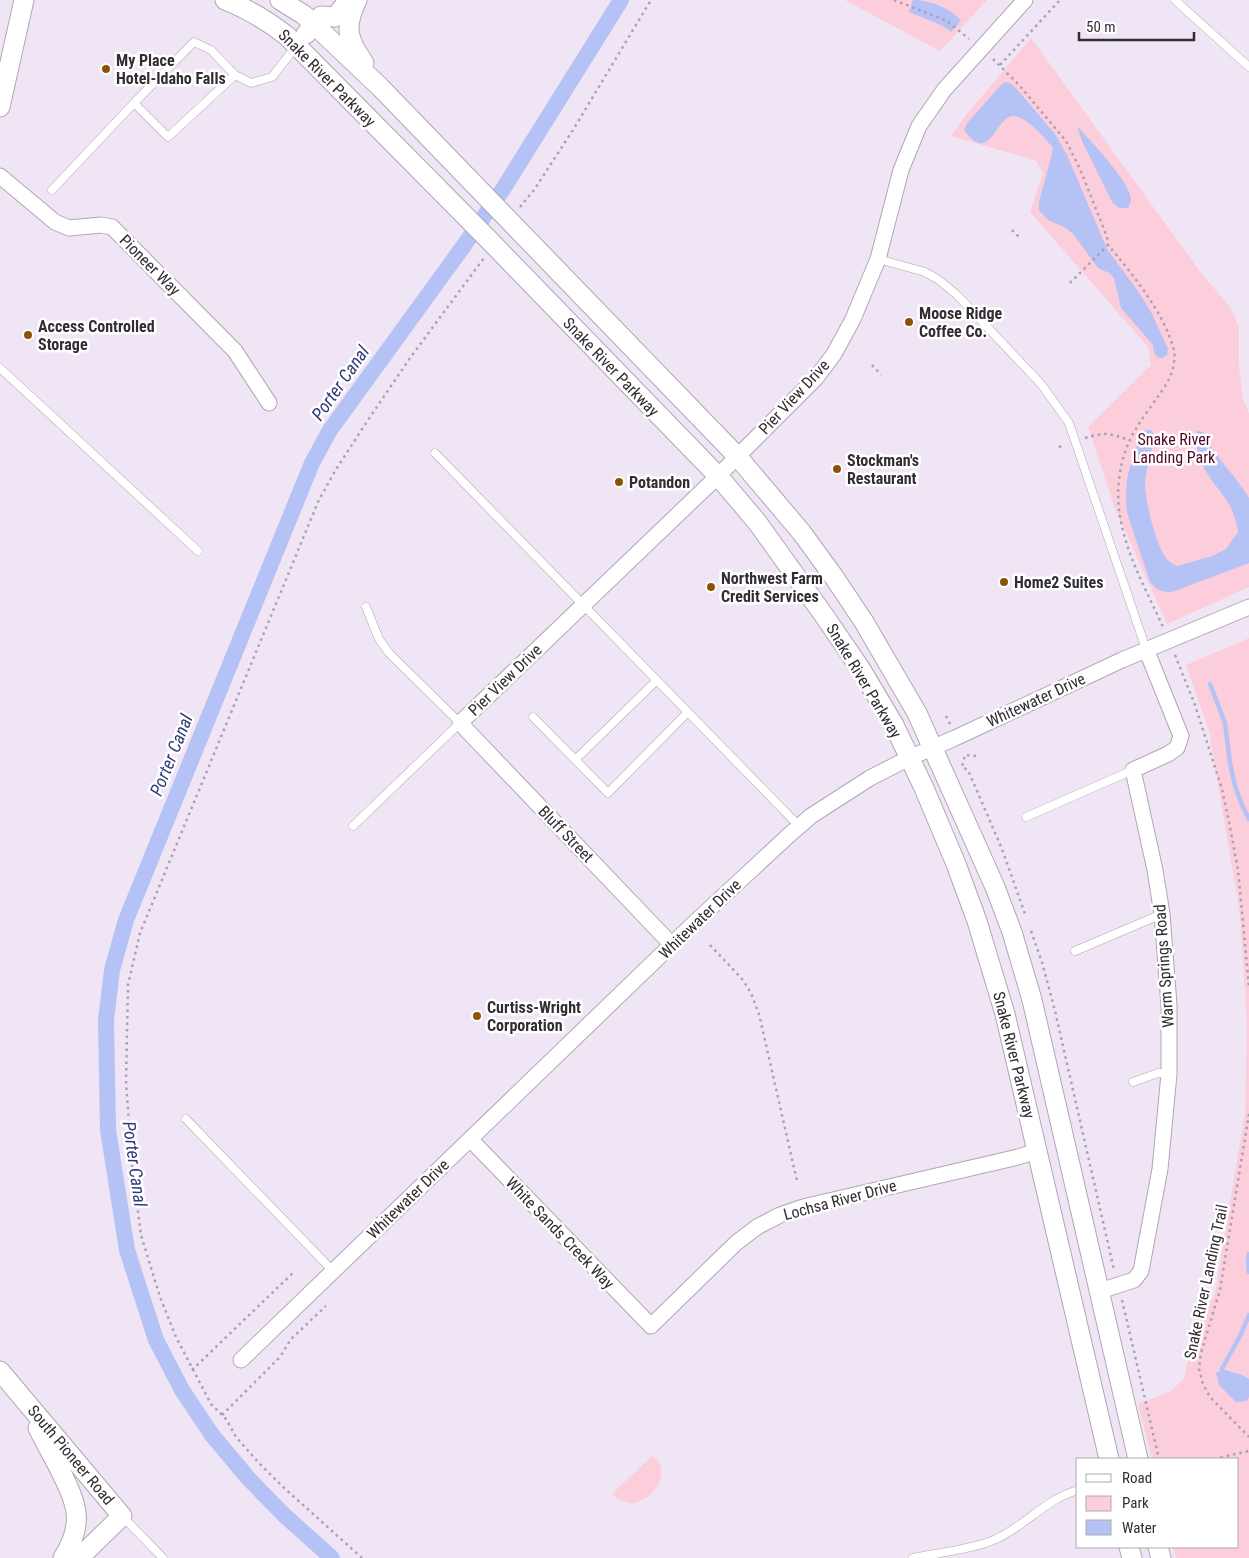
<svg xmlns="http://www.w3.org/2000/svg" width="1249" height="1558" font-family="'Roboto Condensed',sans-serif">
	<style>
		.green { fill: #fccdda }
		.water { fill: #b4c2f5 }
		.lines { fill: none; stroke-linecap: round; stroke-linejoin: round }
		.stream { stroke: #b4c2f5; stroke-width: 4.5 }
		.canal { stroke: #b4c2f5; stroke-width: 16 }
		.service-casing { stroke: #b0a6b4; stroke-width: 9 }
		.minor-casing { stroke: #b0a6b4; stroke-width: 17 }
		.tertiary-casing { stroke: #b0a6b4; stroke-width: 21 }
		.path { stroke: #aaa1ae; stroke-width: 2.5; stroke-dasharray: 2.5 4; stroke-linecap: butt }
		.service { stroke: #fff; stroke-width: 8 }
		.minor { stroke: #fff; stroke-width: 15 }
		.tertiary { stroke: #fff; stroke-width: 19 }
		.poi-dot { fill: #8b5308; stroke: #fff; stroke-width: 2 }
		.labels { text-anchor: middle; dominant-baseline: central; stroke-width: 5; stroke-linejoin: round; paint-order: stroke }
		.poi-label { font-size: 16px; font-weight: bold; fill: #312d33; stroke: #fff; text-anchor: start }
		.street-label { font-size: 16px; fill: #312d33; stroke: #fff }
		.park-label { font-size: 16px; fill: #4f0828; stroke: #fff }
		.water-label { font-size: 18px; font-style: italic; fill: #313b78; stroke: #fff }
	</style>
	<rect width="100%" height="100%" fill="#f0e5f5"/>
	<!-- green -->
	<path class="green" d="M845,0H987L940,51Z
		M1031,38L1201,273L1230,307L1239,327V367L1243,398L1249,414V587L1167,624L1114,506L1088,427L1151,365L1148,347L1030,212L1043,173L1035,160L951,136L966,115Z
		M1249,638V1558H1176L1173,1547H1238V1459H1152L1138,1404L1171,1391L1184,1379L1197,1317L1209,1306L1215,1293L1245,1113L1247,1024L1240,914L1209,731L1186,665Z
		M652,1456C654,1457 656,1459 658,1461C670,1478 648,1504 630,1503C623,1502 617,1498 612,1494Z"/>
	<!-- water -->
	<path class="water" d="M913,0C929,0 951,8 961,21L951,32L943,26L909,12Z
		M1006,82L1010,83L1015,87L1055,134L1067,155L1107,249L1140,294L1152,314L1168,349L1167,355L1162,358L1157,357L1154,352L1153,345L1121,308L1114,278L1109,273L1098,268L1074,235L1066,228L1048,220L1039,210V202L1052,154L1053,148C1046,139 1026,116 1014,116C996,114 990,167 964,130L968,122L1002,84Z
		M1077,126C1089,139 1132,184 1131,200C1131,203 1129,205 1128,208H1119L1112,202L1082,141Z
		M1146,430H1151L1155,436C1152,453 1145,468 1145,486C1146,503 1156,548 1168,560C1170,563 1175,565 1178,566L1212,556L1226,549L1238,532C1237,523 1234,514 1230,506C1217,484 1204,476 1197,449C1195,443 1193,436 1198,431L1203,432C1214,456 1235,475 1249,498V563L1172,592C1161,592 1157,590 1150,582L1127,513L1126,498L1127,479L1133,455L1142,434Z
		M1222,1369L1242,1375L1249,1379V1397L1246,1401L1236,1402L1219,1385L1216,1373Z"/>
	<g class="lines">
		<!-- stream -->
		<path class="stream" d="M1210,684L1225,723L1230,763L1235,786L1242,805L1249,819
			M1249,1254L1248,1258L1249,1272
			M1222,1369L1241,1334L1249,1315"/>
		<!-- canal -->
		<path class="canal" d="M332,1558L284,1515L248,1478L212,1435L182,1390L156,1340L127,1250L108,1130L106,1020L112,970L126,920L312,463L330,430L465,244L505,186L621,0"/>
		<!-- service casing -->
		<g class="service-casing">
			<path id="service" d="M1175,0L1249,67
				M235,75L251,83L272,77L297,45
				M52,190L134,103L194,42L211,50L235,75L168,137L134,103
				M878,259L925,272L939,280L957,295L1041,384L1069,423L1146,649
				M0,368L198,551
				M435,453L799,826
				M533,717L608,793L688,712
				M576,759L657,680
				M1026,817L1133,770
				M353,826L460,723L389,653L379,639L366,607
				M1075,951L1162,914
				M1133,1082L1158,1073L1169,1074
				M186,1119L333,1271
				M123,1517L163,1558
				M913,1558C936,1553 975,1549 996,1539C1025,1526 1046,1499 1078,1490"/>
		</g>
		<!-- minor casing -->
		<g class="minor-casing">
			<path id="minor" d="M0,176L55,222L69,228L101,225L112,227L235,351L269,403
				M672,945L460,723L718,476L816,378L834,354L853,319L878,259L901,170L919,126L944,90L1025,0
				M470,1139L651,1326L736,1243L757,1227L780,1215L803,1207L1018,1157L1037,1151
				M1100,1291L1134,1280L1141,1271L1160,1169L1169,1074V1005L1162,914L1155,870L1133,770L1168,754L1177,748L1181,736L1146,649
				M241,1360L691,926L788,836L811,816L870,778L909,758L955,738L1122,660L1249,607"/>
		</g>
		<!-- tertiary casing -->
		<g class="tertiary-casing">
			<path id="tertiary" d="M225,0C248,9 268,21 287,36L488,239L718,476L757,522L823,614L860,668L894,725L924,788L956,864L977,921L1005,1014L1109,1459
				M280,0L304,15L380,87L737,456L802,533L834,577L864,622L917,713L995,887L1012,932L1032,1000L1138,1459
				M357,0C344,27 347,39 364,63
				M306,34L321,16L335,17L349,0
				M0,107L24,0
				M0,1371L122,1516L79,1558
				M38,1428C45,1442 53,1456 60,1470C77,1504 85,1523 63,1558
				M1129,1547L1132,1558
				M1158,1547L1161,1558"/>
		</g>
		<!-- path -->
		<path class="path" d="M894,0L947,21L969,39
			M993,59L1020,86L1066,141L1080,169L1107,237L1108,245C1131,272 1164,313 1173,347C1177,359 1172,376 1165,386C1143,420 1124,436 1119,480C1113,533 1142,580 1163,627
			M1000,65L1060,0
			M520,207L534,190L573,130L651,0
			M1012,230L1021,239
			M1070,283L1108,245
			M872,365L881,375
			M1085,438C1105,432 1109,433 1129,440
			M1059,447L1064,445
			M1175,655L1195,705L1222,789L1229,822L1238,870L1249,987
			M946,716L950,724
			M976,756L965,755L962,767L968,770L1002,849L1025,914
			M1031,931L1042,962L1055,1011L1114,1270
			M710,945L743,980L751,993L759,1014L797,1181
			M1249,1114L1220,1290L1201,1353L1199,1369L1203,1384L1210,1397L1249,1437
			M1122,1300L1159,1459
			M192,1370L295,1271
			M222,1415L280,1357L291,1339L326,1306
			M1214,1459L1249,1451
			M362,1558L282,1486L258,1462L236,1437L226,1419L211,1404L176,1337L160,1297L141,1235L132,1165L126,1082L128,985L140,933L318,502L335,471L366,423L410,358L484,258"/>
		<!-- service -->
		<use href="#service" class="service"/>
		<!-- minor -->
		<use href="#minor" class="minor"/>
		<!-- tertiary -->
		<use href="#tertiary" class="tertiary"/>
	</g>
	<!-- markers -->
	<g class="poi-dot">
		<circle cx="106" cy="69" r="5"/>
		<circle cx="909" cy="322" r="5"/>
		<circle cx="28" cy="335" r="5"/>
		<circle cx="837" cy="469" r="5"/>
		<circle cx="619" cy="482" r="5"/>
		<circle cx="1004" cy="582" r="5"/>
		<circle cx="711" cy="587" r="5"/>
		<circle cx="477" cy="1016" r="5"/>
	</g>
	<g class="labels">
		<!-- poi labels -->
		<g class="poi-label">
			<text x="116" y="60">My Place<tspan x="116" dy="18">Hotel-Idaho Falls</tspan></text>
			<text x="919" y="313">Moose Ridge<tspan x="919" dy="18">Coffee Co.</tspan></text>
			<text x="38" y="326">Access Controlled<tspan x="38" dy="18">Storage</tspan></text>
			<text x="847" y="460">Stockman's<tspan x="847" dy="18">Restaurant</tspan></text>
			<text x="629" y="482">Potandon</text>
			<text x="721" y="578">Northwest Farm<tspan x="721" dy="18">Credit Services</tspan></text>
			<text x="1014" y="582">Home2 Suites</text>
			<text x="487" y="1007">Curtiss-Wright<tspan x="487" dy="18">Corporation</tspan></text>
		</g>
		<!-- street labels -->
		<g class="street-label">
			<text transform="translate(327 78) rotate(45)">Snake River Parkway</text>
			<text transform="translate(150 265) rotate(45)">Pioneer Way</text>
			<text transform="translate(611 367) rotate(46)">Snake River Parkway</text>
			<text transform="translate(794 397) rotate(-47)">Pier View Drive</text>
			<text transform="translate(505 680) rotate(-44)">Pier View Drive</text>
			<text transform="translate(864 681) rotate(59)">Snake River Parkway</text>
			<text transform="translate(1036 700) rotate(-25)">Whitewater Drive</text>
			<text transform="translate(566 834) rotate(46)">Bluff Street</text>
			<text transform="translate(700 919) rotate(-44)">Whitewater Drive</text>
			<text transform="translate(1164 966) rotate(-94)">Warm Springs Road</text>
			<text transform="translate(1014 1055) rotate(76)">Snake River Parkway</text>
			<text transform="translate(408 1199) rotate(-44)">Whitewater Drive</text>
			<text transform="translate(840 1200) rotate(-15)">Lochsa River Drive</text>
			<text transform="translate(560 1233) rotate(46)">White Sands Creek Way</text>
			<text transform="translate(1206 1282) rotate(-78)">Snake River Landing Trail</text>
			<text transform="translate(71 1455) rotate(50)">South Pioneer Road</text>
		</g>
		<!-- park labels -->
		<g class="park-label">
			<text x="1174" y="439">Snake River<tspan x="1174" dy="18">Landing Park</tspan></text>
		</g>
		<!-- water labels -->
		<g class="water-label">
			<text transform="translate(340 383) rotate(-55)">Porter Canal</text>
			<text transform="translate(171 755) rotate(-68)">Porter Canal</text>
			<text transform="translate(135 1164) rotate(82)">Porter Canal</text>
		</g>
	</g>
	<!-- legend -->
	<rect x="1076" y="1458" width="162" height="90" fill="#ffffff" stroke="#adabad"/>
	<rect x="1086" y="1474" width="25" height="8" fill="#ffffff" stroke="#adabad"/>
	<text x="1122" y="1483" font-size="15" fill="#312d33">Road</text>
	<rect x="1086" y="1496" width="25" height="15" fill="#fccdda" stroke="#adabad"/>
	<text x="1122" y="1508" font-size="15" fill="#312d33">Park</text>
	<rect x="1086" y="1520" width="25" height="15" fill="#b4c2f5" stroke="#adabad"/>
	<text x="1122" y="1533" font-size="15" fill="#312d33">Water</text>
	<!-- scale -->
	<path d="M1079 32v8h115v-8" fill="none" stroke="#312d33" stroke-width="2.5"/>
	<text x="1086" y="32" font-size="15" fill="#312d33" stroke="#ffffff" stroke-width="4" paint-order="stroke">50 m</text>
</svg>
